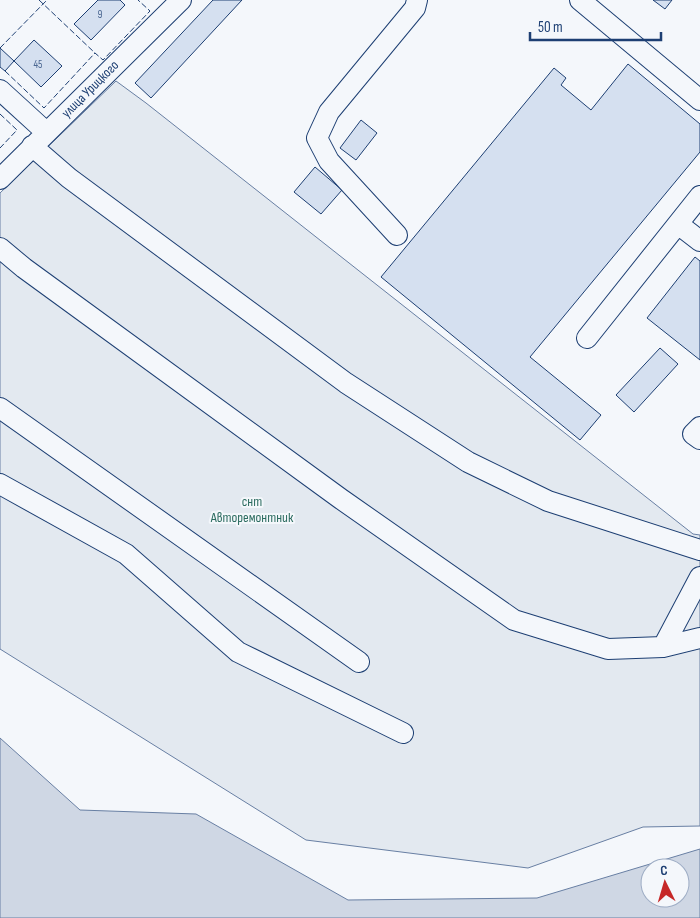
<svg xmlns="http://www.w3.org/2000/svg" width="700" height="918" font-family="'Sofia Sans Condensed',sans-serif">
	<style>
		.green { fill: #e3e9f0; stroke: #687fa3 }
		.water { fill: #cfd7e4; stroke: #687fa3; fill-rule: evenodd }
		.building { fill: #d5e0f0; stroke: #1d3f73 }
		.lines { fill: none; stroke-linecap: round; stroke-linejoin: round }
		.minor-casing { stroke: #1d3f73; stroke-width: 22 }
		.minor { stroke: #f4f7fb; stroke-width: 20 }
		.fence { stroke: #1d3f73; stroke-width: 1; stroke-dasharray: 6 2.5; stroke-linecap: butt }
		.labels { text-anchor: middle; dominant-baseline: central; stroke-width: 4; stroke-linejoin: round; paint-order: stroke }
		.number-label { font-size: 11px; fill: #4b6792 }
		.street-label { font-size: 14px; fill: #1d3f73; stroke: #f4f7fb }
		.park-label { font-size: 14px; fill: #2c6c60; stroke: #f4f7fb }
	</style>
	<rect width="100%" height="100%" fill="#f4f7fb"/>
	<!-- green -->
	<path class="green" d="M116,81L146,103L693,534L700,535V826L643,827L528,868L306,840L0,649V193Z"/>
	<!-- water -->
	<path class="water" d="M0,738L80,810L196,814L348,900L537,898L700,849V918H0ZM650,868H680V898H650Z"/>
	<!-- building -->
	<path class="building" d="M98,0H120L125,5L91,40L74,24Z
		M213,0H242L151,98L135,83Z
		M653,0H672L665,9Z
		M34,40L62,66L41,87L14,61Z
		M0,48L14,61L5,71L0,67Z
		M628,64L700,124V152L530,357L601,415L580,440L381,277L554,68L566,78L561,85L591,110Z
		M361,120L377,133L356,160L340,148Z
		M315,167L342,190L321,214L294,192Z
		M695,257L700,261V360L647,318Z
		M660,348L678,364L634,412L616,395Z"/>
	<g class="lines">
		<!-- minor casing -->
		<g class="minor-casing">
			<path id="minor" d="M580,0L700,100
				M0,90L46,132
				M32,146L69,178L346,383L468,462L548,501L700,550
				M0,179L181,0
				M678,224L700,241
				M397,235L329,161L317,138L329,112L415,8L417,0
				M0,248L24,268L341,499L514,620L608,649L663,647L700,638
				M587,338L700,196
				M0,408L359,662
				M700,427L693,434L700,439
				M0,484L126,554L238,652L403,733
				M663,647L700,577"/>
		</g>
		<!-- minor -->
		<use href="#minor" class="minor"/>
		<!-- fence -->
		<path class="fence" d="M39,0L95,53
			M0,48L47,0
			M5,71L44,108L95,53L103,60L150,11L138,0
			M0,114L17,130L0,148"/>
	</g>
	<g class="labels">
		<!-- number labels -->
		<g class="number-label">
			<text x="100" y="14">9</text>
			<text x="38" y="64">45</text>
		</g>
		<!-- street labels -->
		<g class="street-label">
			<text transform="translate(90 89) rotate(-45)">улица Урицкого</text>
		</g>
		<!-- park labels -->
		<g class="park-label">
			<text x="252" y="501">снт<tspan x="252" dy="16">Авторемонтник</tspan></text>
		</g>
	</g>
	<!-- north arrow -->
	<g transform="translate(665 883) rotate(355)"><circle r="24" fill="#f4f7fb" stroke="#9eadc5"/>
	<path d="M0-4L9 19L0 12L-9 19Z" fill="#c62828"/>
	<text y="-8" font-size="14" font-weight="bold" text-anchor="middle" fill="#1d3f73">С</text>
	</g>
	<!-- scale -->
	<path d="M530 32v8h131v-8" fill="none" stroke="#1d3f73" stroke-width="2.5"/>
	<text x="538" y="32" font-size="15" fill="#1d3f73" stroke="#f4f7fb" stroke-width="4" paint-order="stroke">50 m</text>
</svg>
